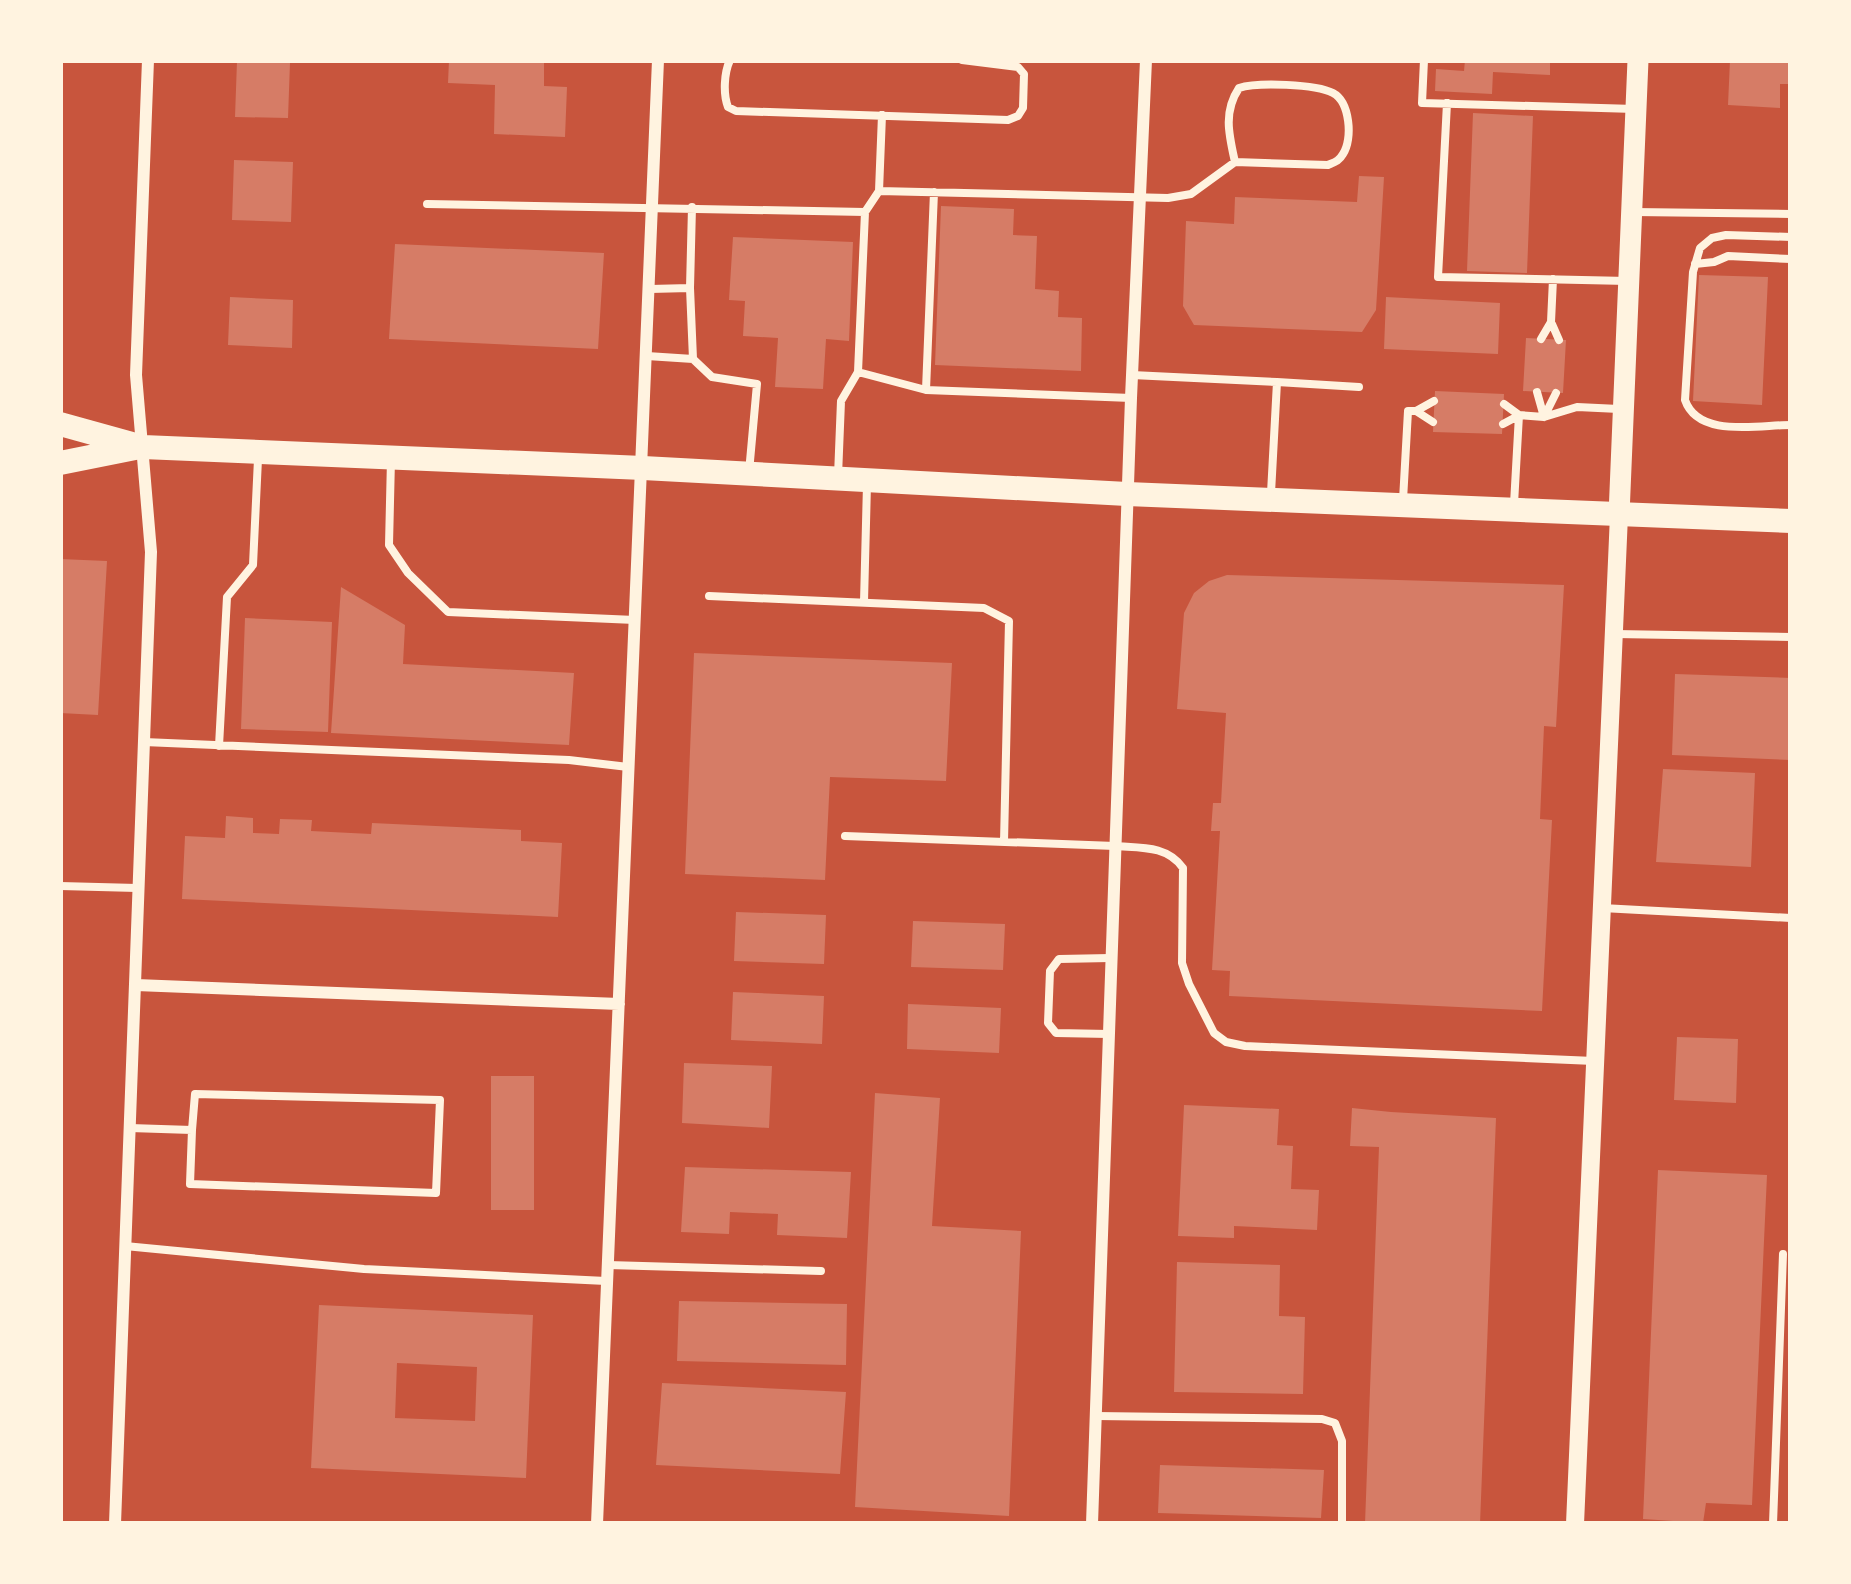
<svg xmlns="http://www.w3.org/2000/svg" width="1851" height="1584" font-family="Helvetica,sans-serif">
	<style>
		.building { fill: #d67c66; fill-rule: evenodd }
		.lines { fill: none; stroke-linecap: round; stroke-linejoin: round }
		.service { stroke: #fff3e0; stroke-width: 8 }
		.minor { stroke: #fff3e0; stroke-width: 12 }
		.tertiary { stroke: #fff3e0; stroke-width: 18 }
		.secondary { stroke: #fff3e0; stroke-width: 21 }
		.primary { stroke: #fff3e0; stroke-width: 24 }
	</style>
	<rect width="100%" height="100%" fill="#c8553d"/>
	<!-- building -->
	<path class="building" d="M449,60L544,62V86L567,87L565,137L494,134L495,85L448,83Z
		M1465,60H1550V75L1493,72L1492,94L1435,91L1436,69L1464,71Z
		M1730,60H1791V84H1780V108L1728,105Z
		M237,61L290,63L288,118L235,117Z
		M1473,113L1533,116L1527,273L1467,271Z
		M234,160L293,162L291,222L232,220Z
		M1359,176L1384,177L1376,310L1362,332L1194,325L1183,306L1186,221L1234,224L1235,197L1357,202Z
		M941,206L1014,209L1013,235L1037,236L1035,289L1059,291L1058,317L1082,318L1081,371L935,365Z
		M733,237L853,242L849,341L826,339L823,389L775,387L778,338L743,336L745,301L729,300Z
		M395,244L604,253L598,349L389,339Z
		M1699,275L1768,277L1762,405L1693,401Z
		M230,297L293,300L292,348L228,345Z
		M1386,297L1500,303L1498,354L1384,349Z
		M1526,338L1566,340L1563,393L1523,391Z
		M1435,391L1504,394L1502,434L1433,432Z
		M60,559L107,561L98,715L60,713Z
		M1227,575L1564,585L1556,727L1544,726L1540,819L1552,820L1542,1011L1229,996L1230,971L1212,970L1220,831H1211L1213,803H1221L1226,713L1177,709L1184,613L1194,593L1209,581Z
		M341,587L405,625L403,664L574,673L569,745L331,733Z
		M245,618L332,622L328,732L241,729Z
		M694,653L952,663L946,781L830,777L825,880L685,874Z
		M1675,674L1791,678V760L1672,755Z
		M1663,769L1755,773L1751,867L1656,862Z
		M226,816L253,818V833L279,834L280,819L312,820L311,831L371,834L372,823L521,830V841L562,843L558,917L182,899L185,836L225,838Z
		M736,912L826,915L824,964L734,961Z
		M913,921L1005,924L1003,970L911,967Z
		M733,992L824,996L822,1044L731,1040Z
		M908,1004L1001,1008L999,1053L907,1049Z
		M1677,1037L1738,1039L1736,1103L1674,1100Z
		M684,1063L772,1066L769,1128L682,1123Z
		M491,1076H534V1210H491Z
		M875,1093L940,1098L932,1226L1021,1231L1009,1516L855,1507Z
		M1184,1105L1279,1109L1277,1145L1293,1146L1291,1189L1319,1190L1317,1230L1234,1226V1238L1178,1236Z
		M1352,1108L1391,1112L1496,1118L1480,1524H1365L1379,1147L1350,1146Z
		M685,1167L851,1172L847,1238L777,1235L778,1214L730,1212L729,1234L681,1232Z
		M1658,1170L1767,1175L1752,1505L1706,1503L1703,1523L1643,1519Z
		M1177,1262L1280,1265L1279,1316L1305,1317L1303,1394L1174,1392Z
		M679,1301L847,1304L846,1365L677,1361Z
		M319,1305L533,1315L526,1478L311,1468ZM397,1363L477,1367L475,1421L395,1418Z
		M662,1383L846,1392L840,1474L656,1465Z
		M1160,1465L1324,1470L1321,1518L1158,1513Z"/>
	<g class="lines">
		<!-- service -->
		<path class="service" d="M730,60C724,73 723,94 728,107L736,111L1008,120L1018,116L1023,108L1024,74L1018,67L962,60
			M1424,60L1422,103L1635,109
			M1447,103L1438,277L1628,281
			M879,191L882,115
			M427,204L865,212L879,191L1168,198L1191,194L1235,162L1328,165C1335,162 1339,161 1343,154C1353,139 1350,102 1333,93C1316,84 1257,82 1239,88C1223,112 1229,135 1235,162
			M692,207L690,288L693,359L712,377L757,384L749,472
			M1633,212L1791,214
			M1791,237L1726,235L1712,238L1700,248L1693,272L1685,400C1698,438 1757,425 1791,425
			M1695,264L1714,262L1728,256L1791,259
			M650,289L690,288
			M1552,324L1559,340
			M1541,339L1551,322L1553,279
			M647,356L693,359
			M858,372L926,390L1131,398
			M1132,375L1277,382L1271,493
			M1277,382L1359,387
			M926,390L934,192
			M1504,404L1519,415L1544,417L1537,392
			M1416,411L1433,422
			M1544,417L1577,407L1619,409
			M1544,417L1556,393
			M1503,424L1518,416
			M391,459L389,545L408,573L448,612L635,620
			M838,476L841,401L858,372L865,212
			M1403,500L1408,411H1416L1434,401
			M1514,504L1519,415
			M709,596L984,608L1009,621L1004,842
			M864,602L867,484
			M1615,634L1791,637
			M144,742L569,760L628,767
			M219,746L227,597L253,565L258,459
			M845,836L1115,846C1140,848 1167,845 1183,868L1182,963L1189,984L1214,1033L1226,1042L1245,1046L1594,1061
			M60,886L137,888
			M1602,908L1791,918
			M1109,1034L1056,1033L1048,1023L1050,971L1059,959L1110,958
			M130,1128L192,1130L190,1184L436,1193L440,1100L195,1094L192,1130
			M125,1246L364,1269L606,1281
			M608,1265L821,1271
			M1096,1416L1322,1419L1335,1423L1342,1441V1524
			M1773,1524L1783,1254"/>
		<!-- minor -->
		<path class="minor" d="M136,985L619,1004
			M115,1524L151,552L136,375L148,60
			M597,1524L658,60
			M1092,1524L1131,398L1146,60"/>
		<!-- tertiary -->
		<path class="tertiary" d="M1575,1524L1619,515"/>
		<!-- secondary -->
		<path class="secondary" d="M1619,515L1638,60"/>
		<!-- primary -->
		<path class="primary" d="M60,424L143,447L643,468L1127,494L1791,521
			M60,463L135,448"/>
	</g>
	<!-- border -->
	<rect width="1851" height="1584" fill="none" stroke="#fff3e0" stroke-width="126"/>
</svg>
